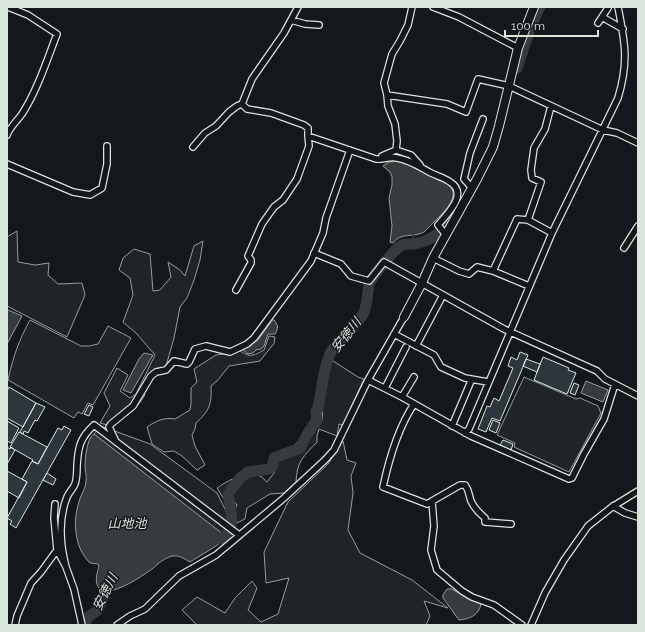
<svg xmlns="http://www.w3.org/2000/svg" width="645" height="632" font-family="Raleway,'Noto Sans JP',sans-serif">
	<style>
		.green { fill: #202428; stroke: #939e99 }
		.water { fill: #363b3e; stroke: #939e99 }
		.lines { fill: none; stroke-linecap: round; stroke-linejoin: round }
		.stream { stroke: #363b3e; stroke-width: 2 }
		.river { stroke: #363b3e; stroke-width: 11 }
		.building { fill: #2c363c; stroke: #d8e6dc }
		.street-casing { stroke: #d8e6dc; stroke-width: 8 }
		.secondary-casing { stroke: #d8e6dc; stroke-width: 10 }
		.street { stroke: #14181c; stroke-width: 5.5 }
		.secondary { stroke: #14181c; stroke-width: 8 }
		.labels { text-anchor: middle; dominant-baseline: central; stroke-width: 3; stroke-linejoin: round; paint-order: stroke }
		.water-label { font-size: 13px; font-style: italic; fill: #d8e6dc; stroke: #14181c }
	</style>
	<rect width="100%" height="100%" fill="#14181c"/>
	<!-- green -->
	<path class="green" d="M17,231L18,262L35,265L49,263L48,275L58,284L82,283L85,295L67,337L7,306V237Z
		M203,241L200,260L194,280L187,298L180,307L174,338L166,366L151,374L140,388L145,395C134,412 126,418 107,425L100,423L110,406L104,393L117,368L128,375L120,391L130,398L136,394L155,355L137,334L123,322L133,295L130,278L119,270L123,258L134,249L150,254L153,291L160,290L171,277L168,262L180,270L185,276L194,246Z
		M30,320L81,346H89L98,344L108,326L131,338L93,405L88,403L82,414L78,412L74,418L8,380C13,357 19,340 30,320Z
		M269,336L275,337L274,344L271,347L260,361L229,366L218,380L211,386C212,405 209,411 196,423L195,429L192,435L195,446L205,465L197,470L182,456L174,451L164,452L152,444L147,427C156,421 164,417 175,419L190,410L191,404V388L197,382L194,369L216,355L231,353L239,350C250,358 253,356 264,350Z
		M330,359L358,377L364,379L343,425L339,424L337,436L319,429L317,436V442C303,457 297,461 296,482L284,493L270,494L247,508L245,519L235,524L233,512L237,505L233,500L225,501L217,488C229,480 246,470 260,476C263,477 265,481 267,482L274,473L275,455C281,453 288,450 292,447C304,439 309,421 318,410L322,413L321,423C323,417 324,412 319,407Z
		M524,377L576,399L580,398L598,406L601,413L569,472L514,447L515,443L497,435Z
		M101,426L150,444L217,493L234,527L225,538L94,434Z
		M343,441L347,460L356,463L351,476L353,493L348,530L360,553L412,580L448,608L424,601L430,616L426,625H197L182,610L197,597L225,613L235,598L252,581L257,588L248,610L261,622L278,614L289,578L266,583L264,552L288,502L328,464Z"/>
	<!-- water -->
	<path class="water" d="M396,161L405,163L450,185C460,198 444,212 435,221C431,224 428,229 424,232C414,238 400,232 393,243L390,242L392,226L389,198L392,185V177L390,172L383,166L389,162Z
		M8,310L22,316L7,344V311Z
		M270,320H274C278,325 279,328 275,334H268L264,346L261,349L256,350L253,353L248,354L243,350L258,340L271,322Z
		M144,353L153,355L131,393L123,390L139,359Z
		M586,381L608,390L603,402L581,393Z
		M94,434L223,534L225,538L216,546L190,562C185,559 179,555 173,556C165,557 158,564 152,569C142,576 115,595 102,590C93,586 97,573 99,566L98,564L90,563C82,555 77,544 76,532C74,521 77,506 81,496C83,491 86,487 86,481C87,476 85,471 85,466C85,458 87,438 94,434Z
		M447,589H451L481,604C479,615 470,619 459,620L443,598V595Z"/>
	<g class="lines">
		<!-- stream -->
		<path class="stream" d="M413,235L414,244"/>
		<!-- river -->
		<path class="river" d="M517,68L531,26L540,7
			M210,538L222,539C238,523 230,512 228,494L240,478L248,472L269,469L272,467L274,458L300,448L308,433L317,420L316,411L318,408C321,393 324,366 330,354C338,338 355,330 363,314C368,305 367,295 369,284C372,276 392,253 400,246C405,243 412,245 418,243C434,240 445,228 456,217
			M84,625L88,617L98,610L111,578"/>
	</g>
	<!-- building -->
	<path class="building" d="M520,352L528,355L500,421L492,418L486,432L478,429L487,406L490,407L494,398L499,401L513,368L508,366L511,357L517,360Z
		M543,357L569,368L568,370L576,373L567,394L534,380Z
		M526,359L540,364L537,372L523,366Z
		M574,383L579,385L575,395L570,393Z
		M9,387L36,403L23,427L7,418V391Z
		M36,403L45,407L37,421L35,420L28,433L24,431L23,434L20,432Z
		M89,405L93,407L89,416L84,414Z
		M493,420L500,423L496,433L489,430Z
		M7,421L19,428L11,443L7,441Z
		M64,426L71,430L16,528L10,524L12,521L7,518L27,482L22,479L32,461L38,464L58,428L62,430Z
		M19,432L47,447L38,464L32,461L33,460L10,447Z
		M503,440L513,444L511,450L500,445Z
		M7,447L10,449L11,447L15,450L7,464Z
		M7,471L27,482L19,498L7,491Z
		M47,473L56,479L53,485L43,480Z"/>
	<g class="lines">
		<!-- street casing -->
		<g class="street-casing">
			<path id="street" d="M433,7L459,17L518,48
				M602,17L623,29
				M291,20L305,24L319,25
				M598,23L608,8
				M387,95L447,104L466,112L478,79L509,86L603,130L617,133L638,143
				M242,104L247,109L271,113L304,125L308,128V136L376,159C383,160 390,156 397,158C410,160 420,167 431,173C437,176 445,178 450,182C469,194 447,214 438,225L446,235
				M242,104L252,79L284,33L298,7
				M7,135C10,127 17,121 22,114C37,91 47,60 57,34L28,15L8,7
				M193,147L205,133L216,126L229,112L237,106L242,104
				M396,150L411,155L420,165
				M382,156L396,150L397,141L395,124L388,106L387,95L384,83L392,54L400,41L408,25L412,7
				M7,164L73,192L90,195L102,188L107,164V146
				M472,188L464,179L470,153L483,119
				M528,220L541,182L532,178L531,170L534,148L545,129L551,106
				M624,248L638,226
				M314,253L341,264L351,276L369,281L384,262L504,329L597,371L605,379L638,396
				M433,258L459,271L469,274L477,267L493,271L529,286
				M493,271L517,219L528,220L552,233
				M236,290L251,263V260L248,256L262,224L274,207L283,200L297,179L309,146L308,136
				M394,334L434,355L441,367L465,378L488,382
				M416,346L443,295
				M368,380L402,397L471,436L569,479L572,478L584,454L604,419L615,384
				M385,388L406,347
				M402,397L414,377
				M414,404C398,428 389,459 383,487L427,504L460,485H465C469,490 469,496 471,501C474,508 479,513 485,518V522L511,524
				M452,426L471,381
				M465,433L469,429L552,233L618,98C629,62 625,42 618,7
				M116,442L109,427L111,424L133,406L151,376L156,372L166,370L174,361L187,364L189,362L195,349L206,346L230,352L247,344L254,338L311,261L323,233L326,218L350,150
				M432,501L434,526L431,550L437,570L462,591L472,597L494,605L522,625
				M55,504L54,518L57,550L66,567L74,589L82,625
				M613,506L625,513L638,517
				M66,567C60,544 58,520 67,497C69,492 73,489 75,484C77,478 77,472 77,466C78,447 80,438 94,425L239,535
				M15,625L17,616L31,583L41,572L57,550
				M117,625L130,616L145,609L179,576L216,555L284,498L325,460L334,450L368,380L404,317
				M531,625L545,593L564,560L588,526L612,507L638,491"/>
		</g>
		<!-- secondary casing -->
		<g class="secondary-casing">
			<path id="secondary" d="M404,317L422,283L433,258L477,179L493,147L499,126L518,48L534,7"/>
		</g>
		<!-- street -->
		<use href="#street" class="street"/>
		<!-- secondary -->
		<use href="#secondary" class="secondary"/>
	</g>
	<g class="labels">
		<!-- water labels -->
		<g class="water-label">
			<text transform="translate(346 335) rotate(-51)">安徳川</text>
			<text x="127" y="523">山地池</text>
			<text transform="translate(105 592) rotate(-63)">安徳川</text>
		</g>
	</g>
	<!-- border -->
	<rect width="645" height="632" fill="none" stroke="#d8e6dc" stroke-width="16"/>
	<!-- scale -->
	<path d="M505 30v6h93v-6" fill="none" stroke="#d8e6dc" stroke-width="2"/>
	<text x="511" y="30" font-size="12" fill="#d8e6dc" stroke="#14181c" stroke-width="3" paint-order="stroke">100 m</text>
</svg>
